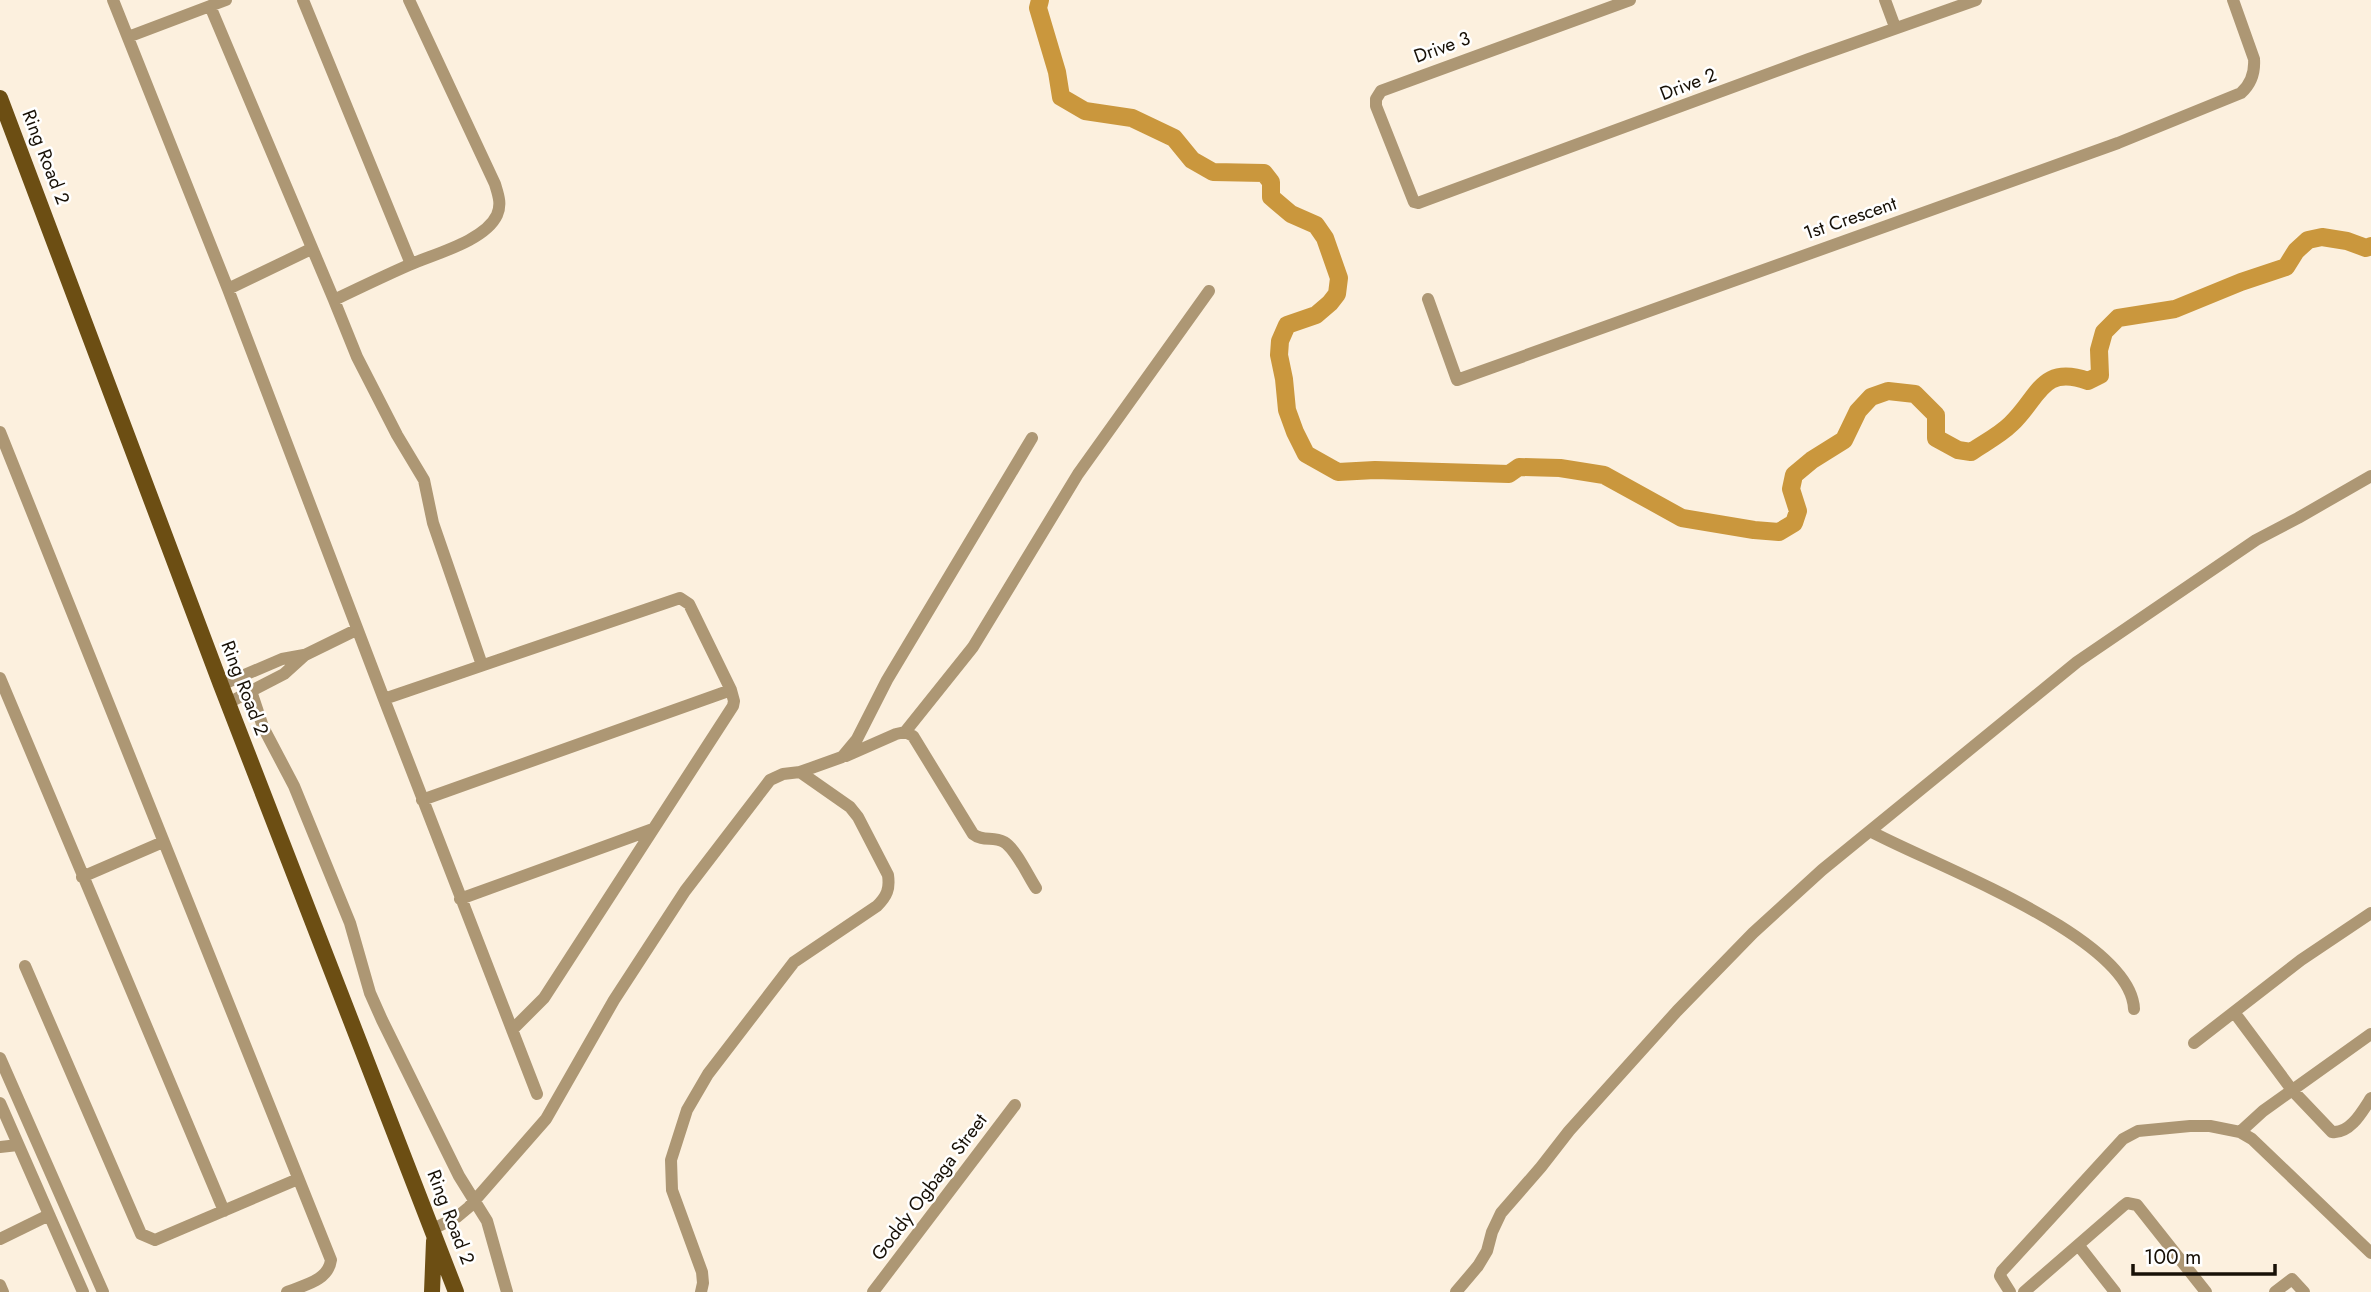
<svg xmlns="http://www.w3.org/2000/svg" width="2371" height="1292" font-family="Jost,sans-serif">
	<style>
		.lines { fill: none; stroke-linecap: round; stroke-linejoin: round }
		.river { stroke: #ca973d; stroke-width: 18 }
		.minor { stroke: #ad9774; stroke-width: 12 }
		.major { stroke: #6c4e13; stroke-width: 16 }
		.labels { text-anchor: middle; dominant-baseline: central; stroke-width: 5; stroke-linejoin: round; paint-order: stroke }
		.street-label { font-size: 19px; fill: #181107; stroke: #fff }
	</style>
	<rect width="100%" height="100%" fill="#fcf0de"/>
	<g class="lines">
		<!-- river -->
		<path class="river" d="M1040,0L1038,8L1057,72L1061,97L1085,111L1132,118L1174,138L1192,160L1213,172L1264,173L1271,182V197L1291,214L1316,225L1325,238L1339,278L1337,294L1330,303L1316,315L1287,325L1280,341L1279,355L1284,379L1287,410L1295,432L1306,454L1338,472L1375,470L1509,474L1519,467L1560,468L1604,475L1682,518L1754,530L1779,532L1794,523L1798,511L1791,489L1794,475L1812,460L1844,440L1858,411L1871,397L1888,391L1915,394L1936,415V438L1958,450L1971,452C1984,443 2000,435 2011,424C2039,398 2041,364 2088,381L2100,375L2099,350L2104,332L2118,318L2175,309L2241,282L2286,267L2296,251L2308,240L2322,237L2347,241L2366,248L2371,246"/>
		<!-- minor -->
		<path class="minor" d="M113,0L228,289L384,699
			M303,0L411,264
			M409,0L495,184C498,194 502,204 497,215C485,241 434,254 409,265C384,276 359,288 334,300L357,357L397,435L424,480L433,523L482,665
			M1630,0L1381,91L1376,99V106L1414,202L1418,203L1809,59L1976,0
			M1885,0L1895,27
			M210,6L226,0
			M128,37L210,6L334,300
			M228,289L311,249
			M1428,299L1457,380L2118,143L2241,93C2251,84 2255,73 2254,59L2233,0
			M0,432L331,1260C328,1281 304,1285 287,1292
			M0,678L224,1211
			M221,685L282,659L304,655
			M251,691L263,727L294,786L350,923L370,993L382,1020L459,1176L487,1221L507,1292
			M228,703L284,674L305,655L356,630
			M905,732L973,647L1078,474L1209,291
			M846,756L896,734L905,732L913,736L973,834C983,842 993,836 1004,842C1016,849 1028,876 1036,888
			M422,800L731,690
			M1870,831C1928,863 2131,936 2134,1009
			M82,877L163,842
			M460,899L653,829
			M25,966L141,1234L155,1240L298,1179
			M2234,1012L2292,1090L2332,1132C2350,1134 2362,1112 2371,1098
			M512,1030L544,998L733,706L734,701L731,690L689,604L680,598L384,699L537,1094
			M2194,1043L2301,960L2371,913
			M0,1058L103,1292
			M0,1103L83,1292
			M2240,1132L2263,1111L2371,1034
			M0,1147L18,1145
			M433,1229L457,1217L469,1207L546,1119L614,1000L685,891L770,780L783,774L800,772L842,757L857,739L887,680L1032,438
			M0,1239L49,1215
			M2079,1246L2115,1292
			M0,1285L3,1292
			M701,1292L703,1283L702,1272L672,1190L671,1160L687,1110L708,1074L794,962L877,906C887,896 890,889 888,875L858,817L850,807L800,772
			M873,1292L1015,1105
			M1456,1292L1478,1266L1487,1251L1492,1232L1501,1213L1541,1167L1569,1131L1677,1011L1753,933L1822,870L2077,662L2256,540L2298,518L2371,476
			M2010,1292L2000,1276L2002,1271L2123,1139L2138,1131L2190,1126H2210L2240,1132L2252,1139L2371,1253
			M2024,1292L2123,1206L2127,1203L2137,1205L2206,1292
			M2275,1292L2292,1279L2304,1292"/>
		<!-- major -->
		<path class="major" d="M0,98L221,685L456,1292
			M432,1292L434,1241"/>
	</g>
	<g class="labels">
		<!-- street labels -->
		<g class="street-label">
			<text transform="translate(1442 47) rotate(-20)">Drive 3</text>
			<text transform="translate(1688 84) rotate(-21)">Drive 2</text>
			<text transform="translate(46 157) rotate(69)">Ring Road 2</text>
			<text transform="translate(1850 218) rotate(-19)">1st Crescent</text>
			<text transform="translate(245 688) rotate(69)">Ring Road 2</text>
			<text transform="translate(929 1187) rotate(-53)">Goddy Ogbaga Street</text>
			<text transform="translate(451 1217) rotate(69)">Ring Road 2</text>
		</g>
	</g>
	<!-- scale -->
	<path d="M2133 1264v10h142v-10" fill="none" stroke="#181107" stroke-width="3.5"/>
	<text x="2144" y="1264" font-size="21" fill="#181107" stroke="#ffffff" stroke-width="5" paint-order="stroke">100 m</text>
</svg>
